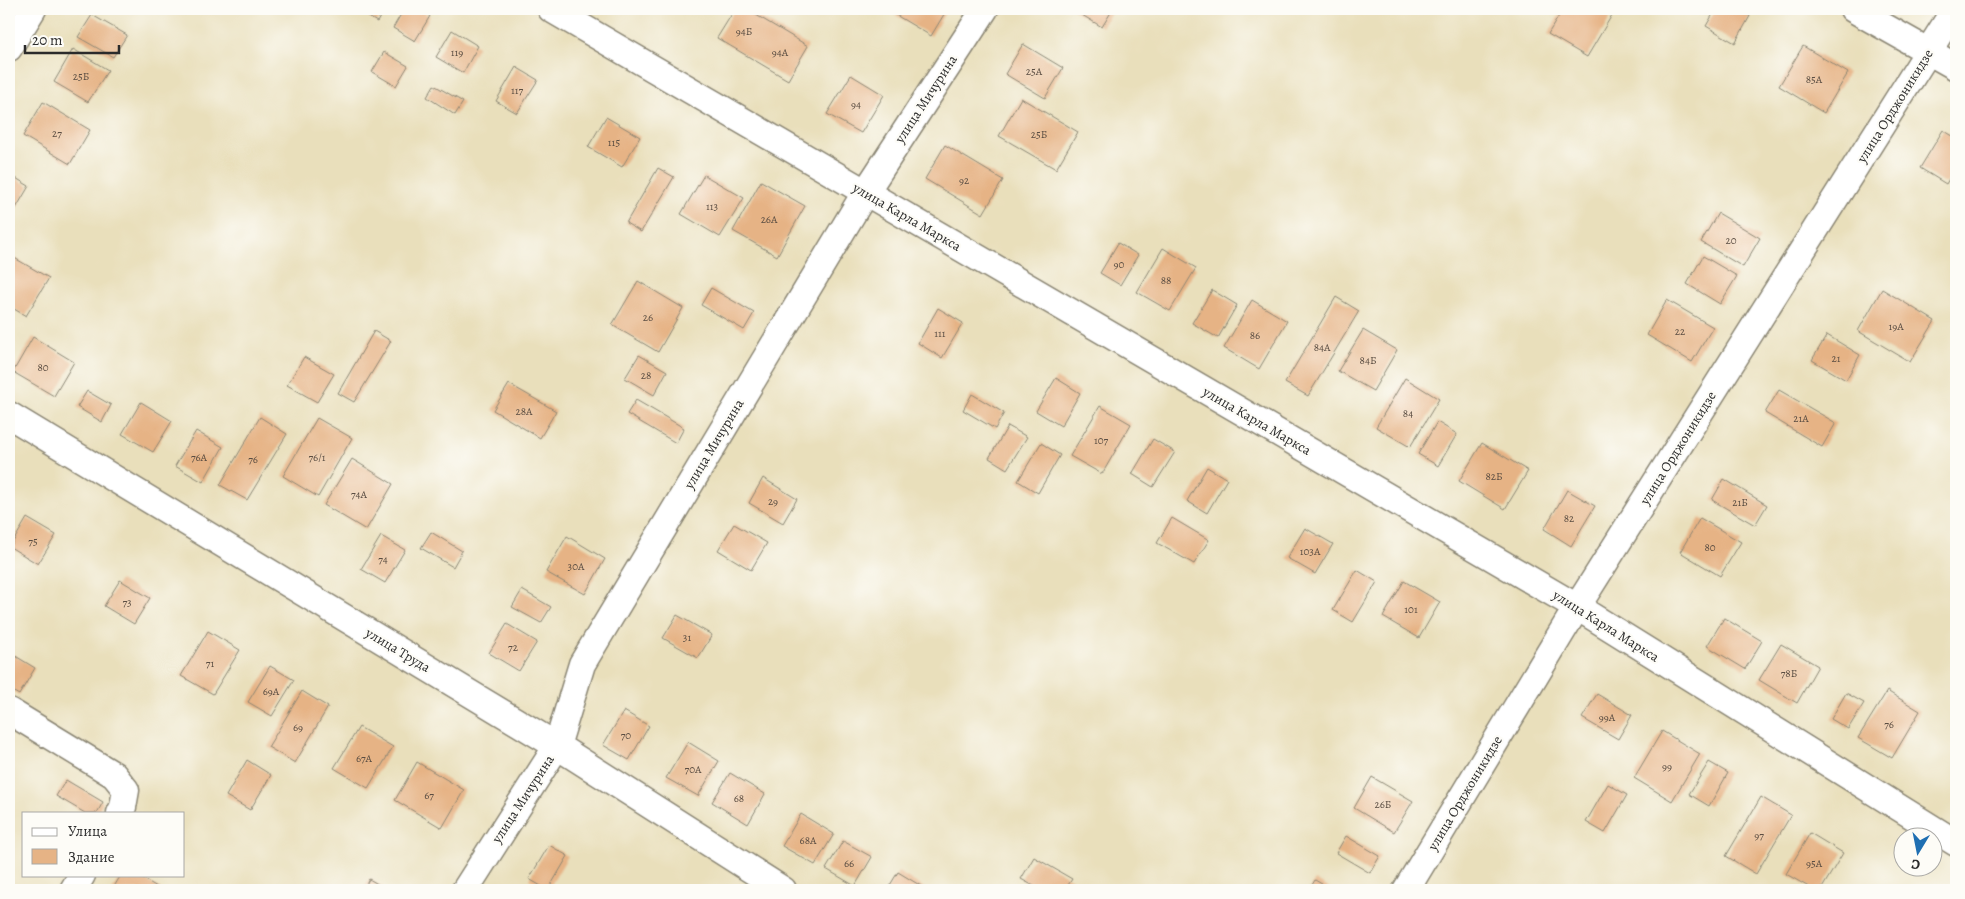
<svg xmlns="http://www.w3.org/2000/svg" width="1965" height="899" font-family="Alegreya,serif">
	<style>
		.building { fill: #e6b385 }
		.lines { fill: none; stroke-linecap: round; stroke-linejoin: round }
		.minor-casing { stroke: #8a8573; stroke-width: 29 }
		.minor { stroke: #fff; stroke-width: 26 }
		.labels { text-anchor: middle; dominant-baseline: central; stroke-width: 4.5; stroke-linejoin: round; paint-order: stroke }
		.number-label { font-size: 11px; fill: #5a4d42 }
		.street-label { font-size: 14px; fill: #2b2b2b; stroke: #fdfcf7 }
	</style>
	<rect width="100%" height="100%" fill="#fdfcf7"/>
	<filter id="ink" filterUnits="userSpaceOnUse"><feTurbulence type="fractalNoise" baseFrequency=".02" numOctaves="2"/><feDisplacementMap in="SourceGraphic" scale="10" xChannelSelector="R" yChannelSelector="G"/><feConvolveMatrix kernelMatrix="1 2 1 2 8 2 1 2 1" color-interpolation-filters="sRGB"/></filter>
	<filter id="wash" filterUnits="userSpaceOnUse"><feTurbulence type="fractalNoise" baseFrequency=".0096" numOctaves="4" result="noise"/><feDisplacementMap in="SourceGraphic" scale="20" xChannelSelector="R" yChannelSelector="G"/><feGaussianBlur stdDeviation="1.12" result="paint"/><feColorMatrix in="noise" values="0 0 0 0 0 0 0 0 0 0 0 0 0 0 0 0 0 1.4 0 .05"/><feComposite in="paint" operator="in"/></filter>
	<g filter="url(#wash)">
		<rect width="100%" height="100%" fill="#e9dfbb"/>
		<g id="blocks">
			<!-- building -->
			<path class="building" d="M360,9H385L377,22L358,11Z
				M404,9H418L430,16L415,41L393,28Z
				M735,9H746L808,46L788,80L717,38Z
				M890,9H943L946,11L931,36L889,11Z
				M1072,9H1113L1102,27Z
				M1563,9H1613L1615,10L1587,57L1548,34Z
				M1716,9H1738L1750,16L1735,43L1706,26Z
				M92,15L127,35L113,57L78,37Z
				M452,30L478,46L463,73L436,57Z
				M1023,44L1063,68L1045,98L1005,74Z
				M1803,46L1848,73L1824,113L1779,86Z
				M73,49L108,70L88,102L54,82Z
				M384,52L408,66L396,86L372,72Z
				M516,67L538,80L517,113L496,101Z
				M851,75L884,95L861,133L827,114Z
				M434,85L463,102L455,115L427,97Z
				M1021,98L1078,132L1056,169L999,136Z
				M43,102L90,130L70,164L23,136Z
				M606,117L640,137L622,167L588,147Z
				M1943,130L1956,138V167L1946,184L1920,168Z
				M945,145L1003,180L983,214L925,179Z
				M658,168L674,177L641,232L626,223Z
				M9,174L29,186L12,215L9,213Z
				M704,175L744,198L720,237L681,214Z
				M761,181L805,206L777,256L733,231Z
				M1718,213L1760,238L1743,267L1701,242Z
				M1118,243L1138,255L1120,285L1100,273Z
				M1163,248L1196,268L1170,311L1137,292Z
				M11,256L49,278L26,316L9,306V260Z
				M1703,256L1737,276L1720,304L1687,284Z
				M638,281L683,308L658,352L612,325Z
				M711,288L754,313L744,330L701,305Z
				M1882,289L1935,321L1910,362L1858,331Z
				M1212,290L1237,305L1218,338L1192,323Z
				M1336,297L1359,311L1308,396L1285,383Z
				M1252,300L1287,321L1259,369L1224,348Z
				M1667,300L1713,327L1692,362L1647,335Z
				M938,308L963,323L942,358L918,343Z
				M1363,330L1397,350L1373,391L1338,371Z
				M374,331L391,341L354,402L338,393Z
				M1827,335L1860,355L1846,380L1812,360Z
				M33,337L74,362L54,396L13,372Z
				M639,355L667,371L654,395L625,378Z
				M304,357L334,374L317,402L287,385Z
				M1056,378L1080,393L1061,426L1036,411Z
				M1405,378L1439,399L1410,447L1376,427Z
				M509,384L556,411L540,438L493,410Z
				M1779,390L1836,423L1822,447L1765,413Z
				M87,391L111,405L102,422L77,407Z
				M972,394L1004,413L995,429L963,410Z
				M636,400L684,428L676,443L627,414Z
				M141,402L172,421L153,452L122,434Z
				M1100,406L1131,424L1102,474L1070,456Z
				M260,417L287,434L247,500L220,485Z
				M317,418L352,438L318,497L283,476Z
				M1437,422L1457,434L1438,466L1418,454Z
				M1008,426L1027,437L1007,469L989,458Z
				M196,431L223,447L203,482L175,466Z
				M1153,439L1175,452L1153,487L1132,474Z
				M1041,443L1060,455L1038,493L1018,481Z
				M1482,443L1528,471L1505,509L1459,481Z
				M352,459L393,484L366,530L324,505Z
				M1207,467L1227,479L1207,513L1187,501Z
				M763,478L797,499L783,523L749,503Z
				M1724,479L1767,505L1755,525L1712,500Z
				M1567,490L1595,506L1571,546L1544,529Z
				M27,518L56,535L38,564L10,547Z
				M1172,518L1209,540L1194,564L1157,543Z
				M1700,518L1741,542L1720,576L1680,552Z
				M734,524L767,543L751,570L718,550Z
				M1305,528L1333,544L1315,574L1287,558Z
				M431,532L462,551L453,567L421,548Z
				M381,536L405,550L385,583L361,569Z
				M567,536L605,559L585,594L546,572Z
				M1357,570L1377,582L1353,622L1333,610Z
				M120,580L150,598L134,624L104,606Z
				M1404,581L1440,602L1419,638L1383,617Z
				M522,590L551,607L541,623L512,607Z
				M677,615L712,635L698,658L663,638Z
				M1724,618L1762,641L1745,669L1707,646Z
				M507,624L537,642L519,671L489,653Z
				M208,631L240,650L213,694L181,676Z
				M1781,644L1818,666L1797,703L1759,680Z
				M9,652L35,668L19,695L9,689Z
				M270,666L294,680L272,716L248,702Z
				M302,691L328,707L295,763L268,747Z
				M1887,691L1920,711L1892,758L1858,738Z
				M1846,693L1864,703L1848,729L1831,719Z
				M1597,694L1632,715L1618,739L1582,718Z
				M624,711L649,726L629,760L603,745Z
				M359,727L393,747L368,788L334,768Z
				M1662,731L1700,754L1672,801L1634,778Z
				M688,742L719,761L698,796L666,778Z
				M247,760L271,775L250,810L226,796Z
				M417,762L464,790L442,828L395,800Z
				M1709,762L1728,773L1709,806L1689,794Z
				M730,773L765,794L748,824L712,802Z
				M1372,777L1413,801L1394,832L1354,808Z
				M66,780L103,802L97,813H85L56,796Z
				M1608,784L1627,795L1605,833L1586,822Z
				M1761,797L1791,815L1756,874L1726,856Z
				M801,814L834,834L815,865L782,846Z
				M1810,833L1843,853L1821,890H1814L1786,874Z
				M1346,836L1380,856L1370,873L1336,853Z
				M843,841L872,857L855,886L826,869Z
				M549,845L568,856L548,890L529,879Z
				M1034,857L1072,879L1065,890H1041L1021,879Z
				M898,872L926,889L925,890H887Z
				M121,875H137L162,890H112Z
				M369,879L388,890H363Z
				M1315,880L1332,890H1309Z"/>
		</g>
	</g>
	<g filter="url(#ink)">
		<use href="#blocks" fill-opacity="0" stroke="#8a8573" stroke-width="1"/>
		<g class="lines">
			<!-- minor casing -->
			<g class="minor-casing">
				<path id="minor" d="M551,9L1577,607L1956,843
					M1853,9L1956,67
					M9,48L33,9
					M9,415L557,746L783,890
					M9,711L114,775L126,790L123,807L120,813
					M73,890L82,875
					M465,890L557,746L582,664L865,193L985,9
					M1406,890L1577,607L1955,9"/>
			</g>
			<!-- minor -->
			<use href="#minor" class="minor"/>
		</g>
	</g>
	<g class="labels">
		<!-- number labels -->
		<g class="number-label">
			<text x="744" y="31">94Б</text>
			<text x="457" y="52">119</text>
			<text x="780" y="52">94А</text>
			<text x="1034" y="71">25А</text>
			<text x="81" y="76">25Б</text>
			<text x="1814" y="79">85А</text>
			<text x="517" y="90">117</text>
			<text x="856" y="104">94</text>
			<text x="57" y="133">27</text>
			<text x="1039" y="134">25Б</text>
			<text x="614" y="142">115</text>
			<text x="964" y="180">92</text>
			<text x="712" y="206">113</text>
			<text x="769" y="219">26А</text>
			<text x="1731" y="240">20</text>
			<text x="1119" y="264">90</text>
			<text x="1166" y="280">88</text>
			<text x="648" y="317">26</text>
			<text x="1896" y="326">19А</text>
			<text x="1680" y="331">22</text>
			<text x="940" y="333">111</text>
			<text x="1255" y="335">86</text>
			<text x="1322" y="347">84А</text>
			<text x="1836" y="358">21</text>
			<text x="1368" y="360">84Б</text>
			<text x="43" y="367">80</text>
			<text x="646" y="375">28</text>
			<text x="524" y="411">28А</text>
			<text x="1408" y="413">84</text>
			<text x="1801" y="418">21А</text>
			<text x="1101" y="440">107</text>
			<text x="199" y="457">76А</text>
			<text x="317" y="457">76/1</text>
			<text x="253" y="459">76</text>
			<text x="1494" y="476">82Б</text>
			<text x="359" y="494">74А</text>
			<text x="773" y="501">29</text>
			<text x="1740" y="502">21Б</text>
			<text x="1569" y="518">82</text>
			<text x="33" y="541">75</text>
			<text x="1710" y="547">80</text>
			<text x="1310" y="551">103А</text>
			<text x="383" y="559">74</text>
			<text x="576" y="566">30А</text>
			<text x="127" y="602">73</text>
			<text x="1411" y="609">101</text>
			<text x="687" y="637">31</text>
			<text x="513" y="647">72</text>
			<text x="210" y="663">71</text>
			<text x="1789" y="673">78Б</text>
			<text x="271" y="691">69А</text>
			<text x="1607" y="717">99А</text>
			<text x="1889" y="724">76</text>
			<text x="298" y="727">69</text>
			<text x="626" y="735">70</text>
			<text x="364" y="758">67А</text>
			<text x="1667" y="766">99</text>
			<text x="693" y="769">70А</text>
			<text x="429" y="795">67</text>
			<text x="739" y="798">68</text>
			<text x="1383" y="804">26Б</text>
			<text x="1759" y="835">97</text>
			<text x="808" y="840">68А</text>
			<text x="849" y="863">66</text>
			<text x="1814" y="863">95А</text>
		</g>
		<!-- street labels -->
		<g class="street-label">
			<text transform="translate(926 99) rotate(-57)">улица Мичурина</text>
			<text transform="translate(1895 106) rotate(-58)">улица Орджоникидзе</text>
			<text transform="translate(907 217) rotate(30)">улица Карла Маркса</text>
			<text transform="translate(1257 421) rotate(30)">улица Карла Маркса</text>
			<text transform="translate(714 444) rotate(-59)">улица Мичурина</text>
			<text transform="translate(1678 448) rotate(-58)">улица Орджоникидзе</text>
			<text transform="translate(1606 626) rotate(32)">улица Карла Маркса</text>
			<text transform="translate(398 650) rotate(31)">улица Труда</text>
			<text transform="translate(1465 793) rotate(-59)">улица Орджоникидзе</text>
			<text transform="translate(523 799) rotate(-57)">улица Мичурина</text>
		</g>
	</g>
	<!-- margin -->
	<rect width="1965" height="899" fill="none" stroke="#fdfcf7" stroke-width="30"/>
	<!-- legend -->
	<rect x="22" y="812" width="162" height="65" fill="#fdfcf7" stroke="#a9a8a5"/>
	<rect x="32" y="828" width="25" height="8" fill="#ffffff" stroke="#a9a8a5"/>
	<text x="68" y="836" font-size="15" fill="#2b2b2b">Улица</text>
	<rect x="32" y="849" width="25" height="15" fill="#e6b385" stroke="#a9a8a5"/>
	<text x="68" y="862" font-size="15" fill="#2b2b2b">Здание</text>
	<!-- north arrow -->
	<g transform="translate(1918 852) rotate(190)"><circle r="24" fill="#fdfcf7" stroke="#a9a8a5"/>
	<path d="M0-4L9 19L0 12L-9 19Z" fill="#1f6fb2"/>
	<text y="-8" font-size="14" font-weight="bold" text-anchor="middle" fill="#2b2b2b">С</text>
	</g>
	<!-- scale -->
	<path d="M25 45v8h94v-8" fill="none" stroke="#2b2b2b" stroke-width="2.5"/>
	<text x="32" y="45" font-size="15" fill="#2b2b2b" stroke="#fdfcf7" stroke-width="4" paint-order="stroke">20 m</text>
</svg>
